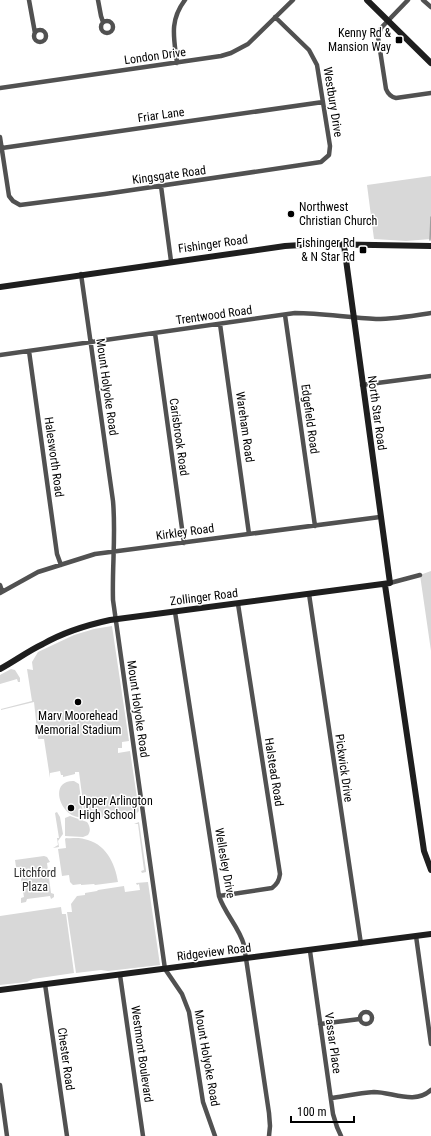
<svg xmlns="http://www.w3.org/2000/svg" width="431" height="1136" font-family="'Roboto Condensed',sans-serif">
	<style>
		.green { fill: #d8d8d8 }
		.lines { fill: none; stroke-linecap: round; stroke-linejoin: round }
		.stream { stroke: #9f9f9f; stroke-width: 1.5 }
		.street { stroke: #515151; stroke-width: 4.5 }
		.secondary { stroke: #1e1e1e; stroke-width: 6 }
		.poi-dot { fill: #000; stroke: #fff; stroke-width: 1.5 }
		.labels { text-anchor: middle; dominant-baseline: central; stroke-width: 3; stroke-linejoin: round; paint-order: stroke }
		.poi-label { font-size: 12px; fill: #000; stroke: #fff; text-anchor: end }
		.street-label { font-size: 12px; fill: #000; stroke: #fff }
		.park-label { font-size: 12px; fill: #2f2f2f; stroke: #fff }
	</style>
	<rect width="100%" height="100%" fill="#fff"/>
	<!-- green -->
	<path class="green" d="M431,176V239L406,241L374,239L367,185Z
		M431,571V651L420,575Z
		M112,626L129,741L122,742V748H118V753L130,751L139,811L137,813L128,814L126,813L125,814L118,815L116,814L115,816H106L105,817L98,818L96,817L95,819L87,820L85,818L79,772H75V774L63,777V775H61L60,771L50,773V778L44,739H38L34,702L1,710V709L32,701L27,669L33,670L32,662L38,652L74,635L94,629Z
		M11,669L15,670L20,678V682H18L17,679L0,684V675Z
		M74,781L79,784L83,814L80,817C60,817 48,780 74,781Z
		M57,812L60,817L63,834L58,841L59,847L53,848L58,845L57,838H59L55,813Z
		M70,816L87,822C90,826 91,831 88,835L83,837L65,836V818Z
		M139,822L146,870V872L142,873L141,871L144,870L138,824H134Z
		M66,838C72,839 77,837 84,839C105,843 115,862 118,882L95,885L94,884L81,885V884L73,885L70,882L69,875L62,876L58,849L66,848L65,839Z
		M44,856L47,857L50,862L47,863L51,893L54,894V897L51,899L50,896L27,899L26,902L21,903V898L24,897L19,867H16L15,860Z
		M148,882L160,965L108,971L101,970L76,973L67,912H72L71,904L77,896L85,895V893L97,891L98,890L124,886L125,892L140,890L139,884L137,885L136,883Z
		M61,907L62,914H66L74,973L33,979L27,982L0,985V916Z"/>
	<g class="lines">
		<!-- stream -->
		<path class="stream" d="M430,240L431,217"/>
		<!-- street -->
		<path class="street" d="M29,0L35,33
			M98,0L101,16L103,22
			M408,0L381,28L378,37L386,89C388,94 391,97 396,98L431,93
			M423,0L431,7
			M101 27a6 6 0 1 1 12 0a6 6 0 1 1-12 0Z
			M34 36a6 6 0 1 1 12 0a6 6 0 1 1-12 0Z
			M177,63C174,38 169,21 185,0
			M0,88L221,56L231,53L248,44L293,0
			M0,137L9,196L13,201L20,205L105,194L321,162L329,155L330,146L317,65L309,50L275,17
			M2,148L323,102
			M161,186L171,261
			M81,274L113,501C116,534 112,567 113,600L165,969L182,994L189,1012L203,1102L215,1136
			M285,315L315,526
			M220,324L249,534
			M155,333L184,543
			M29,351L57,554L61,565
			M0,355L295,313C322,313 349,318 376,319C394,319 412,316 431,313
			M362,385L431,376
			M390,583L420,575
			M0,585L2,591
			M0,593L38,572L95,554L380,517
			M309,594L361,944
			M175,612L219,896C225,914 239,927 244,945L269,1113L270,1126L269,1136
			M219,896L272,888C277,884 279,881 280,874L238,604
			M416,936L431,1044
			M310,951L333,1114L337,1127L341,1136
			M120,975L143,1136
			M45,984L67,1136
			M360 1018a6 6 0 1 1 12 0a6 6 0 1 1-12 0Z
			M320,1024L360,1019
			M0,1085L7,1136
			M331,1098C345,1096 360,1093 374,1092C392,1092 415,1105 431,1090"/>
		<!-- secondary -->
		<path class="secondary" d="M367,0L431,63
			M0,287L285,246L318,244L431,246
			M385,585L424,851L431,870
			M0,669C15,661 28,651 43,644C64,632 87,625 110,620L390,583L344,245
			M0,990L431,934"/>
	</g>
	<!-- markers -->
	<g class="poi-dot">
		<rect x="395" y="36" width="8" height="8" rx="2"/>
		<circle cx="291" cy="214" r="4"/>
		<rect x="359" y="246" width="8" height="8" rx="2"/>
		<circle cx="78" cy="702" r="4"/>
		<circle cx="71" cy="808" r="4"/>
	</g>
	<g class="labels">
		<!-- poi labels -->
		<g class="poi-label">
			<text x="391" y="33">Kenny Rd &amp;<tspan x="391" dy="14">Mansion Way</tspan></text>
			<text x="299" y="207" text-anchor="start">Northwest<tspan x="299" dy="14">Christian Church</tspan></text>
			<text x="355" y="243">Fishinger Rd<tspan x="355" dy="14">&amp; N Star Rd</tspan></text>
			<text x="78" y="716" text-anchor="middle">Marv Moorehead<tspan x="78" dy="14">Memorial Stadium</tspan></text>
			<text x="79" y="801" text-anchor="start">Upper Arlington<tspan x="79" dy="14">High School</tspan></text>
		</g>
		<!-- street labels -->
		<g class="street-label">
			<text transform="translate(155 56) rotate(-8)">London Drive</text>
			<text transform="translate(333 102) rotate(81)">Westbury Drive</text>
			<text transform="translate(161 115) rotate(-8)">Friar Lane</text>
			<text transform="translate(169 175) rotate(-8)">Kingsgate Road</text>
			<text transform="translate(213 244) rotate(-8)">Fishinger Road</text>
			<text transform="translate(214 315) rotate(-8)">Trentwood Road</text>
			<text transform="translate(107 387) rotate(82)">Mount Holyoke Road</text>
			<text transform="translate(377 413) rotate(82)">North Star Road</text>
			<text transform="translate(310 419) rotate(82)">Edgefield Road</text>
			<text transform="translate(245 427) rotate(82)">Wareham Road</text>
			<text transform="translate(179 437) rotate(82)">Carisbrook Road</text>
			<text transform="translate(54 457) rotate(82)">Halesworth Road</text>
			<text transform="translate(185 532) rotate(-8)">Kirkley Road</text>
			<text transform="translate(204 597) rotate(-7)">Zollinger Road</text>
			<text transform="translate(138 709) rotate(82)">Mount Holyoke Road</text>
			<text transform="translate(344 768) rotate(82)">Pickwick Drive</text>
			<text transform="translate(274 772) rotate(81)">Halstead Road</text>
			<text transform="translate(225 863) rotate(80)">Wellesley Drive</text>
			<text transform="translate(214 952) rotate(-7)">Ridgeview Road</text>
			<text transform="translate(333 1043) rotate(82)">Vassar Place</text>
			<text transform="translate(142 1054) rotate(82)">Westmont Boulevard</text>
			<text transform="translate(207 1058) rotate(80)">Mount Holyoke Road</text>
			<text transform="translate(66 1059) rotate(82)">Chester Road</text>
		</g>
		<!-- park labels -->
		<g class="park-label">
			<text x="35" y="873">Litchford<tspan x="35" dy="14">Plaza</tspan></text>
		</g>
	</g>
	<!-- scale -->
	<path d="M291 1116v6h63v-6" fill="none" stroke="#000000" stroke-width="2"/>
	<text x="297" y="1116" font-size="12" fill="#000000" stroke="#ffffff" stroke-width="3" paint-order="stroke">100 m</text>
</svg>
